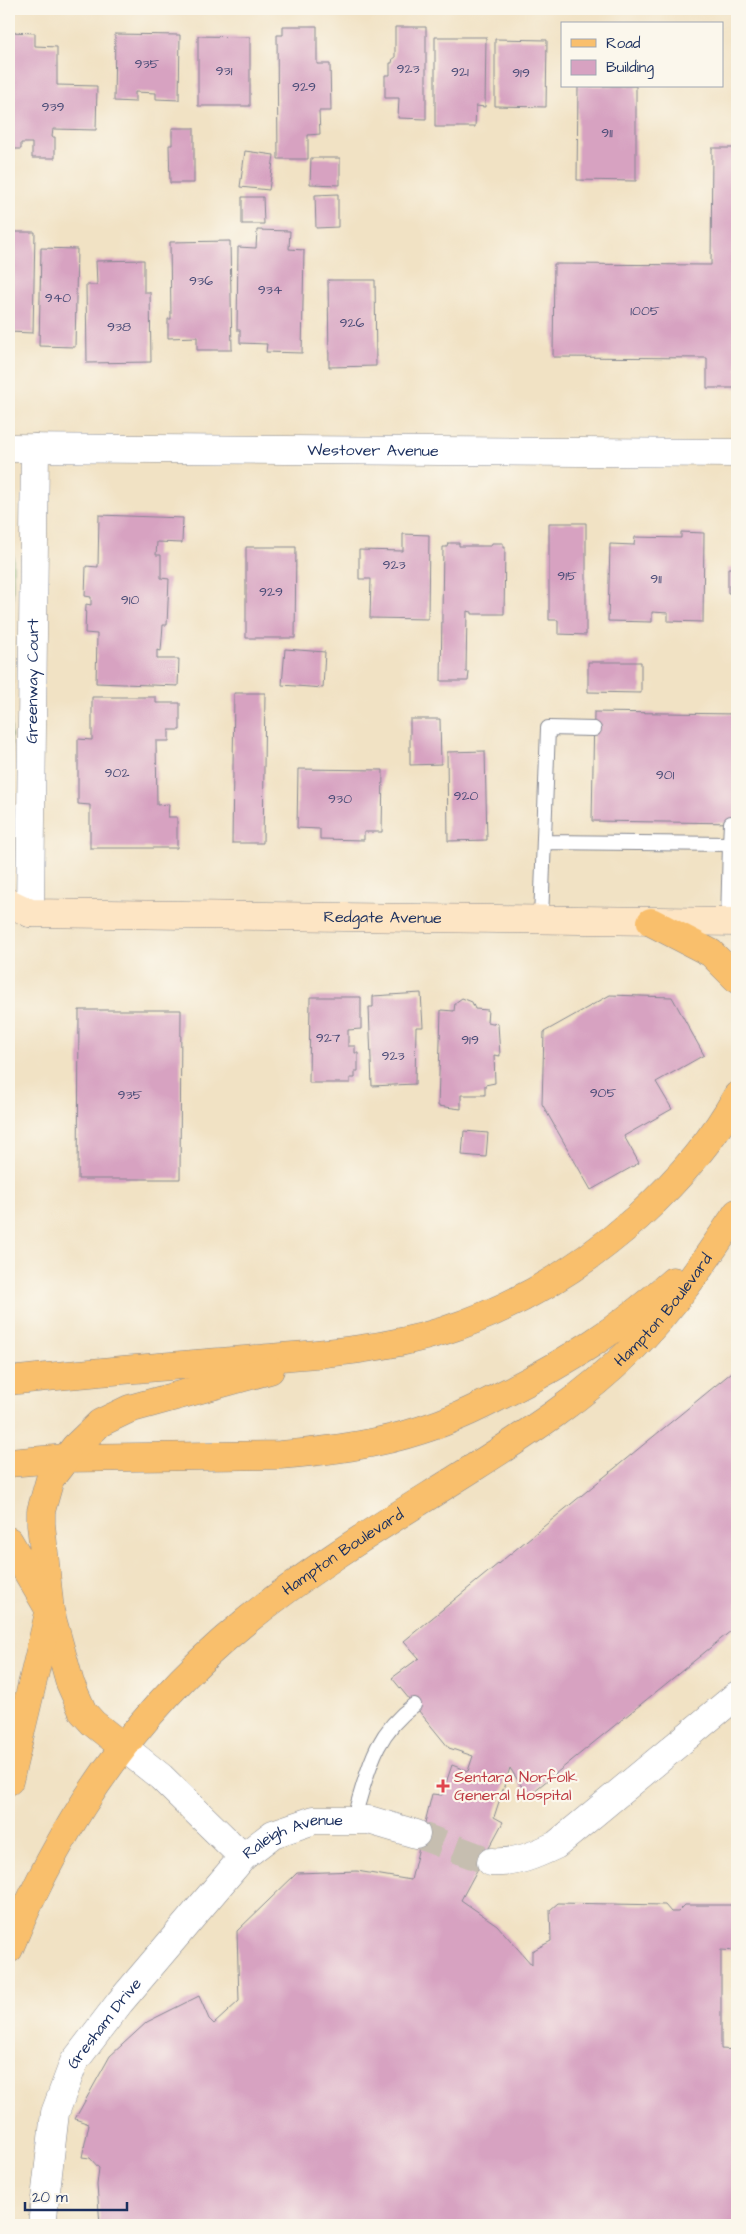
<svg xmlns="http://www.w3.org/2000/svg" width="746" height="2234" font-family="'Architects Daughter',sans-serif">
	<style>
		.green { fill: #9dca78; stroke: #5c7c6b }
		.building { fill: #d7a2c1 }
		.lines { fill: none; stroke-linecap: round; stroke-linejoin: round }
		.street-tunnel { stroke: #c6beb0; stroke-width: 28; stroke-dasharray: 28 14; stroke-linecap: butt }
		.lane-casing { stroke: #868891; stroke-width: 16 }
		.street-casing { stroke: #868891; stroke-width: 29 }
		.secondary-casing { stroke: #868891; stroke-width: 29 }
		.primary-casing { stroke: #868891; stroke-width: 29 }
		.highway-casing { stroke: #868891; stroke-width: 29 }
		.lane { stroke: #fff; stroke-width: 14 }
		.street { stroke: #fff; stroke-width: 28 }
		.secondary { stroke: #fde5c4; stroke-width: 28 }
		.primary { stroke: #f9bf6c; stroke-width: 28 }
		.highway { stroke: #f9bf6c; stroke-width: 28 }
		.health-dot { fill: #e0444e; stroke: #fbf7ec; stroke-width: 2 }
		.labels { text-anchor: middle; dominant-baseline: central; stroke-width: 4.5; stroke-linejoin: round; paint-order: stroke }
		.number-label { font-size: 14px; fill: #4a4c77 }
		.street-label { font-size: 16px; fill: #1b2f5e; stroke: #fbf7ec }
		.health-label { font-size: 16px; fill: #be3a42; stroke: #fbf7ec; text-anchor: start }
	</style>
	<rect width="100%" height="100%" fill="#fbf7ec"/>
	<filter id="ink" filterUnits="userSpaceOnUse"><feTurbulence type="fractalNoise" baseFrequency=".02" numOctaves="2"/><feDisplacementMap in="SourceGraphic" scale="10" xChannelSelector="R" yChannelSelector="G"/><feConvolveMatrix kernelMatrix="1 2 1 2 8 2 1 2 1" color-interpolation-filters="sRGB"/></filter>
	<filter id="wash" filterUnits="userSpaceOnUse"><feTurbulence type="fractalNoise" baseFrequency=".0096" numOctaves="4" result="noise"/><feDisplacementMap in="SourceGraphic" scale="20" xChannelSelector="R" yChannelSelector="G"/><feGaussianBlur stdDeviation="1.12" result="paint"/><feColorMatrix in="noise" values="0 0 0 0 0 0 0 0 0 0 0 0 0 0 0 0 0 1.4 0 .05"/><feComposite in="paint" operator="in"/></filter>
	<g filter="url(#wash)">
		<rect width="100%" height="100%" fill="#f1e2c4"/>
		<!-- green -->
		<path class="green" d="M9,488H14L10,857H9Z"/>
		<g id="blocks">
			<!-- building -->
			<path class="building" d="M283,26H317V64H330L331,111H319L320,134L308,135V159H278L277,35H283Z
				M395,27H426V119L398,118L399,98H385V75H390V63H392L393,58H395Z
				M9,32L35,33V46L57,47V85L97,86L96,130L53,129L52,137H55V158H32V143H21V149H9Z
				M115,34L180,35L179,100L156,99V93L135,92V102L114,101Z
				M198,36L250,37V106H198Z
				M435,37H486L485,107L476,106L475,127H435Z
				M495,39L547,40L546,107L495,106Z
				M578,86H636V181L577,180Z
				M172,128H194V183H170L169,145H172Z
				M712,148H737V388H707V358L553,357L554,264L711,265Z
				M245,151L274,155L269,190L240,187Z
				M311,158H340V185L310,184Z
				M338,194V227L316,228L315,195Z
				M242,197H263L264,224H242Z
				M257,230L290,231L289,249L304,250L302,353L266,352L267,344L240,343V330H237L238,247L256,248Z
				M9,232H35L33,333L9,332Z
				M230,241L232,350H197V337L168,338V319H171L170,242Z
				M41,248L77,249L75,347L39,346Z
				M144,260V292H150L151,362L87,363L86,285H97L96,261Z
				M328,280H375L376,366L329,367Z
				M99,515L183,518L182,543L157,542L156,555H161V578L169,579L167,625H163L161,651L157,650V659H179L178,686L96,683L97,634L85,633L86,604L91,605V597L85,596L86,566L98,567Z
				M549,523H586V635L558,634V620H549Z
				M681,532L704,533L703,622L668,621V613L652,612V622L608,621L610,544L634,545L635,537L681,538Z
				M403,534L429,535L428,619L370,618L371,579H359V550L403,551Z
				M448,543H459V546H491L492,543H503V547H505L504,614H472V612L467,611L466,672H469L468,681H441L443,547H447Z
				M246,547H296L295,638H246Z
				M728,568H737V607H733V593H728Z
				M285,649L325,652L323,688L282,685Z
				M588,662H641V693L588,692Z
				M234,693H265L263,843H232Z
				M92,697H156V703H180V730H169V741H156L157,805L169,804L168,817H177V848H90V805L78,804V739L92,740Z
				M594,712L737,714V823L592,821Z
				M410,719H440L441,764L410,765Z
				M485,751L487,840L448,841L447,752Z
				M298,769L383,770L382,832H364V840L320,839V829L297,828Z
				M421,993L423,1027H416L415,1084L372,1086L369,1007H373V996Z
				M610,995L672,997L704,1055L656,1082L672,1109L624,1136L639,1163L591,1190L542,1104L544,1032Z
				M310,997H361V1029L348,1030V1046H355V1053H358V1071H355V1078H350V1083H309Z
				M462,998L472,1002L475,1009L488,1010L487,1022L498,1024L500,1056L494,1055L495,1083L485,1085V1095H461V1109L438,1106L441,1010L454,1011L455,1003Z
				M79,1010H181L180,1179H78Z
				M464,1131L488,1133L486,1157L462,1155Z
				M737,1368V1626L528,1796L510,1768L494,1817L503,1822L461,1900L497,1925L532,1965V1951L551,1941L550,1910L558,1903L665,1905L671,1912H678L685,1905H737V1951L721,1950V2049L737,2050V2225H100L97,2185L99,2168L90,2158L82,2157L89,2124L75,2119L110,2056L147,2022L199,1996L209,2019L214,2024L239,2001L237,1931L297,1873L357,1871L411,1880L432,1794L442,1795L452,1765L468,1771L473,1756L449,1748L392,1678L419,1658L404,1641Z"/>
		</g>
	</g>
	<g filter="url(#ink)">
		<use href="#blocks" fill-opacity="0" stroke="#868891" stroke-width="1"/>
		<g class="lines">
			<!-- street-tunnel -->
			<path class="street-tunnel" d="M416,1834L491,1862"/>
			<!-- lane casing -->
			<g class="lane-casing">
				<path id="lane" d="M545,842L730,844L728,922
					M730,844L731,823
					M541,920L548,728L594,729
					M353,1820C368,1773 372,1736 414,1705"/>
			</g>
			<!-- street casing -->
			<g class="street-casing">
				<g id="street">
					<path id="s1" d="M9,448L737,453"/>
					<path id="s2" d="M30,913L35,448"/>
					<path d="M122,1746L161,1777L243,1857"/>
					<path d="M491,1862C515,1864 535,1855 556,1845L737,1695"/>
					<path id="s3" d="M42,2225L55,2113L74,2062L120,2002L243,1857L273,1834L314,1820H369L416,1834"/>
				</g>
			</g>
			<!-- secondary casing -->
			<g class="secondary-casing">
				<g id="secondary">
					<path id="s4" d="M9,903L30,913L737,922"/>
				</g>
			</g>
			<!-- primary casing -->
			<g class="primary-casing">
				<g id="primary">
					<path d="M651,922L711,953L737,979"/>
					<path d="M9,1381C91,1372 173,1366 256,1359C318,1354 383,1350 443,1331C515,1308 582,1267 638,1217C676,1182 712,1142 737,1096"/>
					<path d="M66,1458L280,1455C327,1451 376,1445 421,1430C450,1421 478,1408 504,1394C567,1362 621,1328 673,1281"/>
					<path d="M122,1746L93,1723L83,1712L70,1683L50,1611L41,1524V1511L50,1479L75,1447L100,1423L129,1409L270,1370"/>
					<path d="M9,1781L49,1613"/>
					<path id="s5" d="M9,1949C61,1821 137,1710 245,1622C316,1564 396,1517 473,1468C528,1433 584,1397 630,1351C672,1310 705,1261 737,1213"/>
				</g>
			</g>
			<!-- highway casing -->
			<g class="highway-casing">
				<path id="highway" d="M9,1463L66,1458
					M9,1541L50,1611"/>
			</g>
			<!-- lane -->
			<use href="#lane" class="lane"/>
			<!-- street -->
			<use href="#street" class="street"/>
			<!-- secondary -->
			<use href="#secondary" class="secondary"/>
			<!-- primary -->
			<use href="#primary" class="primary"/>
			<!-- highway -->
			<use href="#highway" class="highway"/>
		</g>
	</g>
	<!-- markers -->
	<path class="health-dot" d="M440.5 1778.5h5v5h5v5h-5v5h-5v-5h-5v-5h5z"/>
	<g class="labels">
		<!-- number labels -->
		<g class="number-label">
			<text x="147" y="64">935</text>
			<text x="408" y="69">923</text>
			<text x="224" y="71">931</text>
			<text x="460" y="72">921</text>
			<text x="521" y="73">919</text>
			<text x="304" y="87">929</text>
			<text x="53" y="107">939</text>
			<text x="607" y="133">911</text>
			<text x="201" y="281">936</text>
			<text x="270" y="290">934</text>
			<text x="58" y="298">940</text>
			<text x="645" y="311">1005</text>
			<text x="352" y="323">926</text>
			<text x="119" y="327">938</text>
			<text x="394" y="565">923</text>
			<text x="567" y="576">915</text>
			<text x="656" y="579">911</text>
			<text x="271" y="592">929</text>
			<text x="130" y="600">910</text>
			<text x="117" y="773">902</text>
			<text x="665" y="775">901</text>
			<text x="466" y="796">920</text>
			<text x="340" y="799">930</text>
			<text x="328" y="1038">927</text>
			<text x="470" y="1040">919</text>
			<text x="393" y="1056">923</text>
			<text x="603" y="1093">905</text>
			<text x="130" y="1095">935</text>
		</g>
		<!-- street labels -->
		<g class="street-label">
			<text stroke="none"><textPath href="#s1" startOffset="364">Westover Avenue</textPath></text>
			<text stroke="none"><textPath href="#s2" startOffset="232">Greenway Court</textPath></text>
			<text stroke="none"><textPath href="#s4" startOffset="376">Redgate Avenue</textPath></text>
			<text stroke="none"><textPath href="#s5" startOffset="932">Hampton Boulevard</textPath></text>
			<text stroke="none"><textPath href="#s5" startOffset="528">Hampton Boulevard</textPath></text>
			<text stroke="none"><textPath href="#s3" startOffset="489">Raleigh Avenue</textPath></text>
			<text stroke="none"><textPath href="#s3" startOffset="216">Gresham Drive</textPath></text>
		</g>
		<!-- health labels -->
		<g class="health-label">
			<text x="454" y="1777">Sentara Norfolk<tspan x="454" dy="18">General Hospital</tspan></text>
		</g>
	</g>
	<!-- margin -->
	<rect width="746" height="2234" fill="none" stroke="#fbf7ec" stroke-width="30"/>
	<!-- legend -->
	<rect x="561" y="22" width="162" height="65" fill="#fbf7ec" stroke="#a1a7b3"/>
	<rect x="571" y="39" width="25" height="8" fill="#f9bf6c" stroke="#a1a7b3"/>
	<text x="606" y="48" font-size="15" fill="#1b2f5e">Road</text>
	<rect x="571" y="60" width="25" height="15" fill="#d7a2c1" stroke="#a1a7b3"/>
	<text x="606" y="72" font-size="15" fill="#1b2f5e">Building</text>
	<!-- scale -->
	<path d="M25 2202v8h102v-8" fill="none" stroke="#1b2f5e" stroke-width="2.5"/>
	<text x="32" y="2202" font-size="15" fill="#1b2f5e" stroke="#fbf7ec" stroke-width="4" paint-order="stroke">20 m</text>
</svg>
